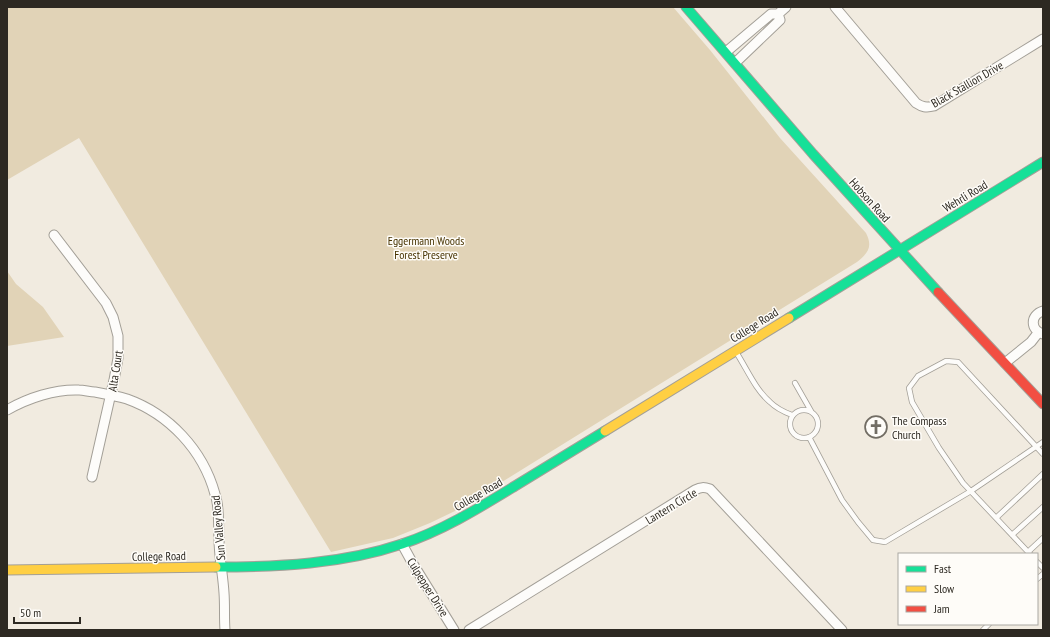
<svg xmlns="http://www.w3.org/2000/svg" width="1050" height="637" font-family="'PT Sans Narrow',sans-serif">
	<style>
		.green { fill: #e1d3b7 }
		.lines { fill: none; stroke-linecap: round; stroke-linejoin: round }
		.lane-casing { stroke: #a39f97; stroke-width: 6 }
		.street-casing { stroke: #a39f97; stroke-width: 11 }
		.fast-casing { stroke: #a39f97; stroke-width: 11 }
		.slow-casing { stroke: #a39f97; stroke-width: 11 }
		.jam-casing { stroke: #a39f97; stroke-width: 11 }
		.lane { stroke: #fdfcfa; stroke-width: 4.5 }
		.street { stroke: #fdfcfa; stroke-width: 9 }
		.fast { stroke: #16e098; stroke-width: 9 }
		.slow { stroke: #ffcf43; stroke-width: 9 }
		.jam { stroke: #f24e42; stroke-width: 9 }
		.labels { text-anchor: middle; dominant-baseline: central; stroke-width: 3; stroke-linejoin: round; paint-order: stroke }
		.street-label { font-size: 12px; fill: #2d2922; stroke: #fefcf8 }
		.park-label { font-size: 12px; fill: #473300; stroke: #fefcf8 }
		.poi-label { font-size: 12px; fill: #2d2922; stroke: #fefcf8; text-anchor: start }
	</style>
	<rect width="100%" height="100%" fill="#f1ebe0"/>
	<!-- green -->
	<path class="green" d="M7,7H673L710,50L780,138L866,233C873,247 868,253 857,262L455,511L430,523L393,538L331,552L79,138L7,180Z
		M7,271L16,284L43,307L64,337L7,346Z"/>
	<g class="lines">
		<!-- lane casing -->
		<g class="lane-casing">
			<path id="lane" d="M736,352C747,369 755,389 770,402C776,408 784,412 792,415
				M795,383L811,411
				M790 424a14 14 0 1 1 28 0a14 14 0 1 1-28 0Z
				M809,437L842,500L858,522L873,540L885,542L971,491L1043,442
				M996,518L1043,474
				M1012,535L1043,507
				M1028,552L1043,538
				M1030,554L963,483L939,448L912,402L909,388L918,376L946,361L958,362L1043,454
				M1037,562L1043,568
				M1037,579L1043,574
				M983,630L989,624"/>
		</g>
		<!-- street casing -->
		<g class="street-casing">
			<path id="street" d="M835,7L916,103C922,107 926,108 934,106L1043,39
				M726,52L771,14H778L786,7
				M735,63L780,20L778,14
				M54,235L106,303L113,317L118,336V358L114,380L92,477
				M1043,311C1030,315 1030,330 1043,334
				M1005,363L1031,342L1038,333
				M7,410C28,398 55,389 79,390C84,390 90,392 95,392C106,394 117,396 127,399C169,414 203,450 215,494C220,508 218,524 219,539C219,557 223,575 224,593C225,606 224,618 225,630
				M402,544L413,564L454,630
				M469,630L695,490C701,487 704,487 710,489L842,630"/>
		</g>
		<!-- fast casing -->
		<g class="fast-casing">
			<path id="fast" d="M686,7L813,154L938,292
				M789,318L1043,162
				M216,567C278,567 343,564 402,544C442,531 479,508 515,486C545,468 575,449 605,431"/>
		</g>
		<!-- slow casing -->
		<g class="slow-casing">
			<path id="slow" d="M605,431L789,318
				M7,570L216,567"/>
		</g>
		<!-- jam casing -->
		<g class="jam-casing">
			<path id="jam" d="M938,292L1043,404"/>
		</g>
		<!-- lane -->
		<use href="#lane" class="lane"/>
		<!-- street -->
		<use href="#street" class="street"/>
		<!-- fast -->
		<use href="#fast" class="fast"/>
		<!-- slow -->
		<use href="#slow" class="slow"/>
		<!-- jam -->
		<use href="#jam" class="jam"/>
	</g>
	<!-- icons -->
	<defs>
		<g id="church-ring" transform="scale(1.15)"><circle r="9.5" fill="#fefcf8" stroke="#726d64" stroke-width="1.5"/><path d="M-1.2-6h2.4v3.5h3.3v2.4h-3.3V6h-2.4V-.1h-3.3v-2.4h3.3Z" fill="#726d64"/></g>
	</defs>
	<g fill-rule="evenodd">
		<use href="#church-ring" x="876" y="427"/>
	</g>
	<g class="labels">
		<!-- street labels -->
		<g class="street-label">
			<text transform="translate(967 84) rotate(-30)">Black Stallion Drive</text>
			<text transform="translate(965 196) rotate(-31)">Wehrli Road</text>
			<text transform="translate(870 200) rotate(48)">Hobson Road</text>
			<text transform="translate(754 325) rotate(-32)">College Road</text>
			<text transform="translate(115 371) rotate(-81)">Alta Court</text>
			<text transform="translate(478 494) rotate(-30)">College Road</text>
			<text transform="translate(671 506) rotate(-31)">Lantern Circle</text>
			<text transform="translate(218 528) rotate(-95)">Sun Valley Road</text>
			<text transform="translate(159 556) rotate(-1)">College Road</text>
			<text transform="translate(428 587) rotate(58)">Culpepper Drive</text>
		</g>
		<!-- park labels -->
		<g class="park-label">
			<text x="426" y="240">Eggermann Woods<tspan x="426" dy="14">Forest Preserve</tspan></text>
		</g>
		<!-- poi labels -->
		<g class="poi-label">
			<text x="892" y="420">The Compass<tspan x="892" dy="14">Church</tspan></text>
		</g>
	</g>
	<!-- border -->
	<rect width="1050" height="637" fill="none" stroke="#2d2922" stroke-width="16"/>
	<!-- legend -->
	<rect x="898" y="553" width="140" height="72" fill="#fefcf8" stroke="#aaa8a2"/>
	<rect x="906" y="566" width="20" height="6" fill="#16e098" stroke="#aaa8a2"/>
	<text x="934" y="573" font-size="12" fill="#2d2922">Fast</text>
	<rect x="906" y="586" width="20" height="6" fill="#ffcf43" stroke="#aaa8a2"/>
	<text x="934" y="593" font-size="12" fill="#2d2922">Slow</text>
	<rect x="906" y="606" width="20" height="6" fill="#f24e42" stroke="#aaa8a2"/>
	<text x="934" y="613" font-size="12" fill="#2d2922">Jam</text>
	<!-- scale -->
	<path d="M14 617v6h66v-6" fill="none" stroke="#2d2922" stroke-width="2"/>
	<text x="20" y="617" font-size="12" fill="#2d2922" stroke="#fefcf8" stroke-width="3" paint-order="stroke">50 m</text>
</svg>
